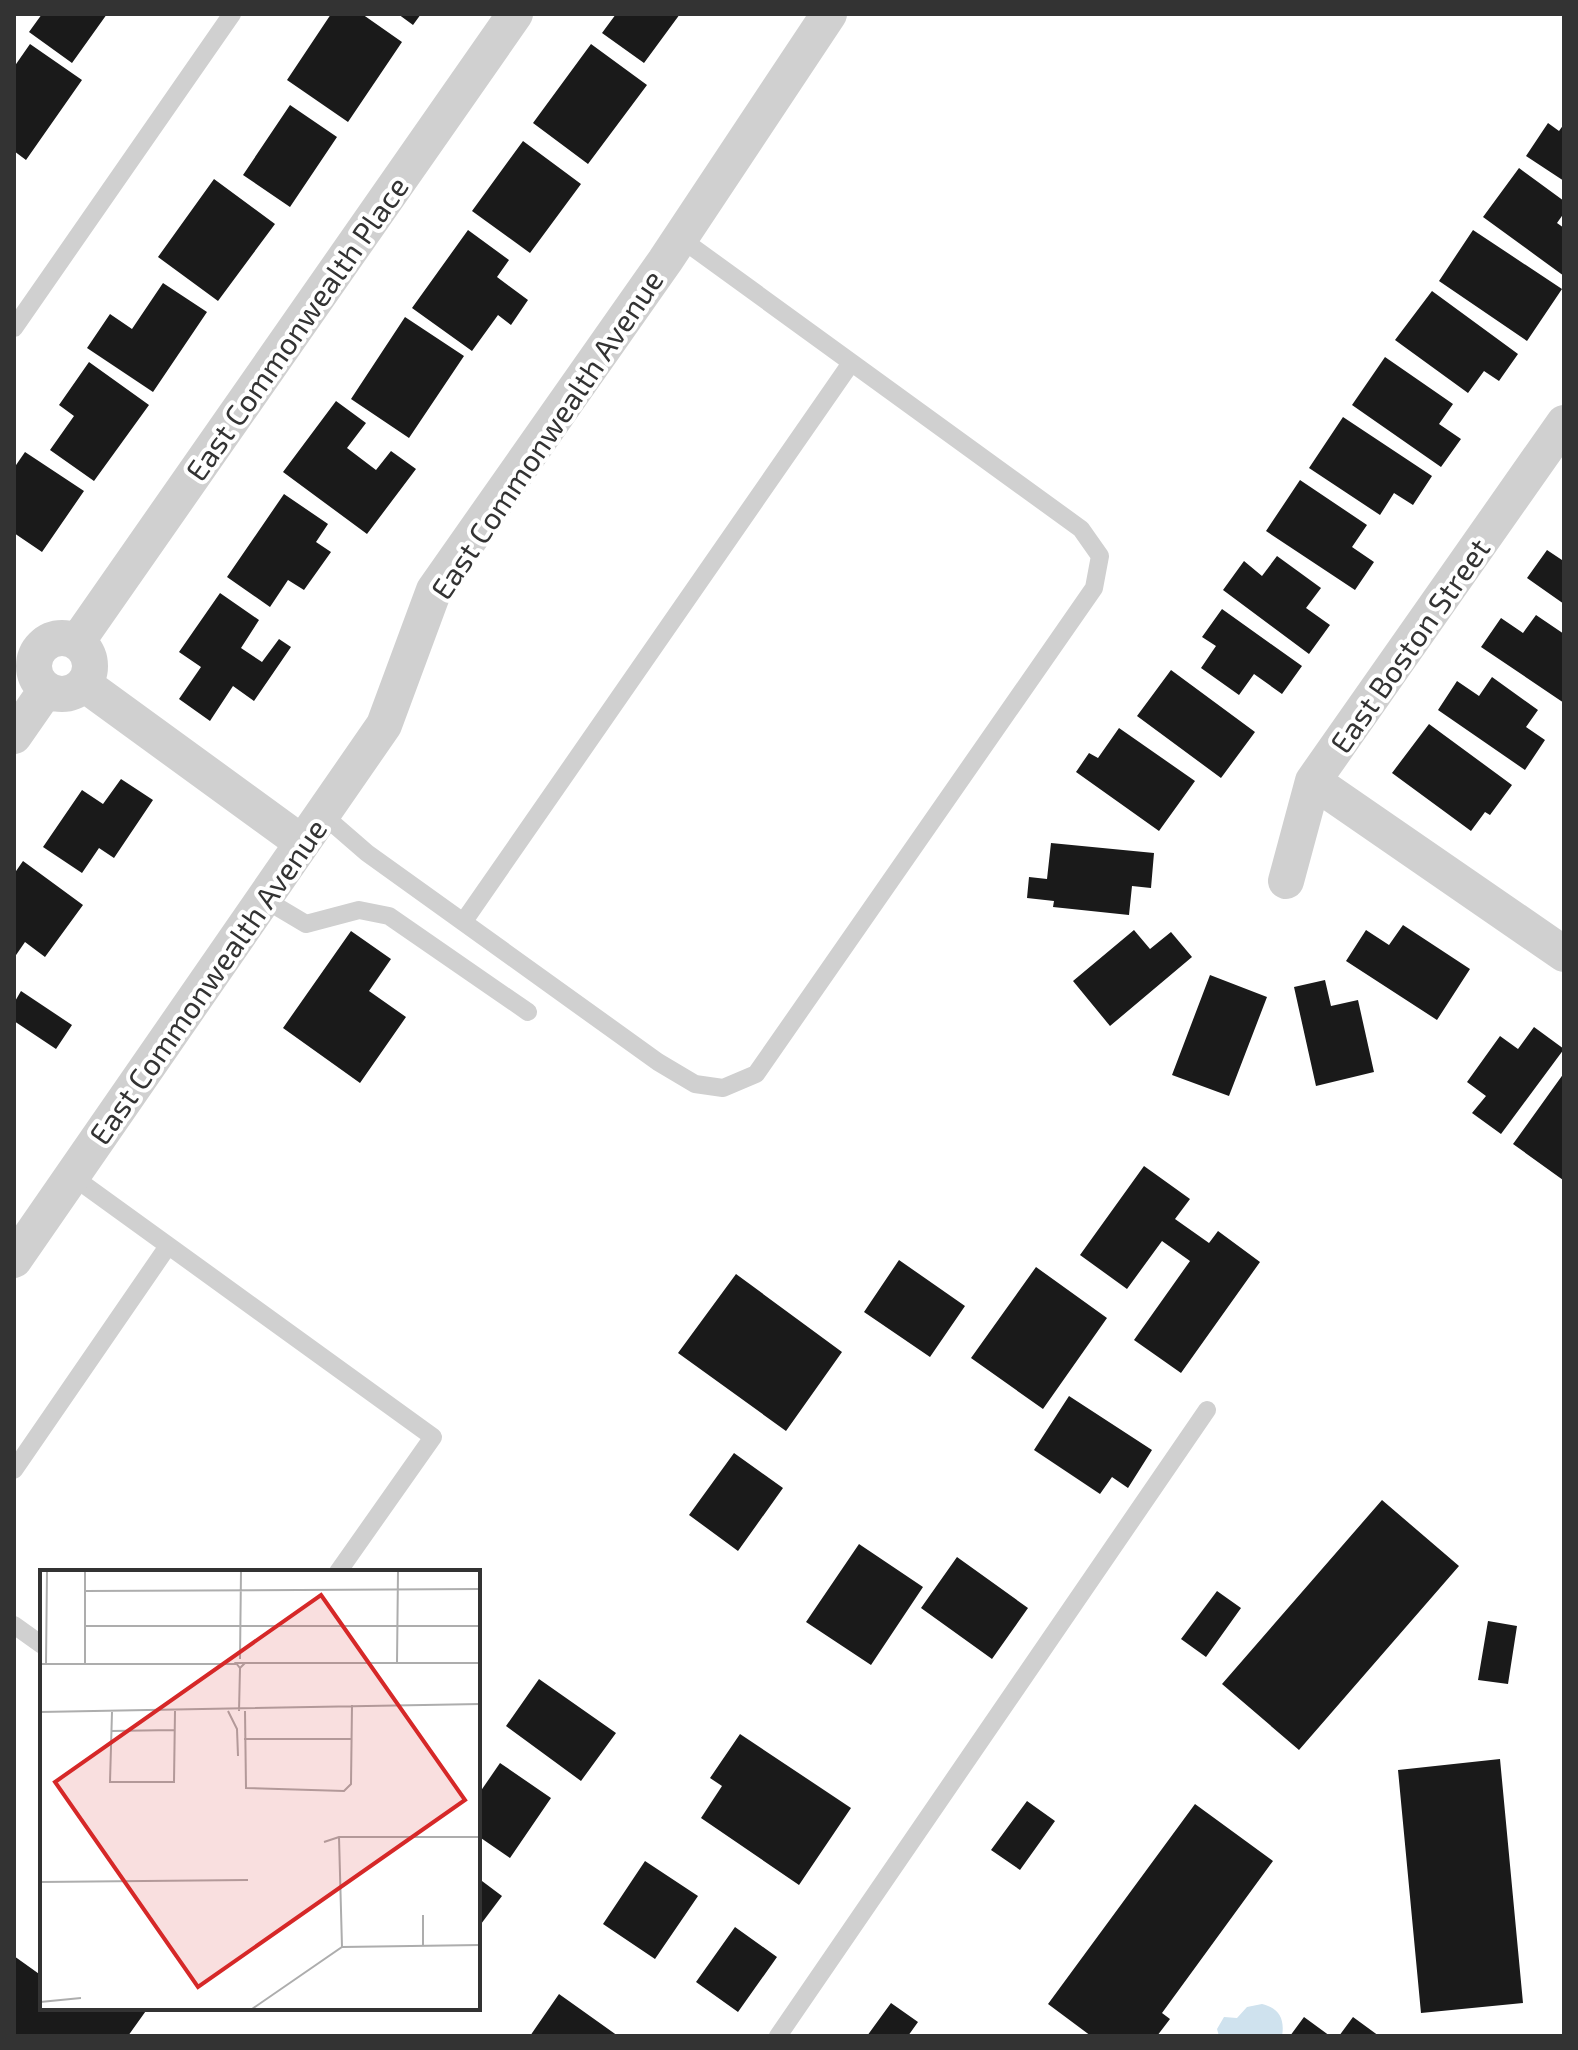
<svg xmlns="http://www.w3.org/2000/svg" width="1578" height="2050" font-family="'Exo 2',sans-serif">
	<style>
		.water { fill: #cfe2ee }
		.building { fill: #1a1a1a }
		.lines { fill: none; stroke-linecap: round; stroke-linejoin: round }
		.lane { stroke: #d0d0d0; stroke-width: 18 }
		.street { stroke: #d0d0d0; stroke-width: 36 }
		.labels { text-anchor: middle; dominant-baseline: central; stroke-width: 8; stroke-linejoin: round; paint-order: stroke }
		.street-label { font-size: 30px; fill: #333; stroke: #fff }
		.inset-road { fill: none; stroke: #adadad; stroke-width: 2 }
		.view { fill: #d62828; fill-opacity: 0.15; stroke: #d62828; stroke-width: 4 }
		.inset-edge { fill: none; stroke: #333; stroke-width: 4 }
	</style>
	<rect width="100%" height="100%" fill="#fff"/>
	<!-- water -->
	<path class="water" d="M1262,2004C1279,2008 1285,2019 1282,2036H1219L1217,2029L1224,2017L1237,2018L1247,2007Z"/>
	<!-- building -->
	<path class="building" d="M42,14H107L72,63L29,32Z
		M331,14H362L402,42L348,122L287,80Z
		M398,14H421L413,25Z
		M616,14H680L644,63L602,33Z
		M30,44L82,80L26,160L14,151V67Z
		M591,44L647,85L588,164L533,123Z
		M290,105L337,137L290,207L243,175Z
		M1548,123L1559,131L1564,124V181L1526,156Z
		M523,141L581,184L530,253L472,211Z
		M1519,168L1564,201V213L1557,223L1564,228V276L1483,217Z
		M214,179L275,224L218,301L158,257Z
		M468,230L509,260L497,277L528,300L511,325L498,315L472,351L412,308Z
		M1473,230L1562,289L1527,341L1439,281Z
		M163,283L207,312L153,392L87,348L110,314L132,329Z
		M1432,291L1518,354L1499,381L1484,371L1468,393L1395,340Z
		M405,317L464,356L409,438L351,399Z
		M1385,357L1453,404L1439,424L1461,439L1441,467L1352,405Z
		M89,362L149,405L94,481L50,450L74,416L59,405Z
		M336,401L366,423L347,448L376,470L391,451L416,469L367,534L283,472Z
		M1343,417L1432,476L1413,505L1394,493L1380,515L1309,468Z
		M25,452L84,491L42,552L14,533V468Z
		M1300,480L1367,525L1352,547L1374,562L1355,590L1266,531Z
		M284,494L328,524L316,542L331,552L304,590L288,580L270,607L227,577Z
		M1547,550L1562,560L1564,557V604L1527,578Z
		M1277,556L1321,588L1306,608L1330,625L1309,654L1223,590L1244,561L1262,576Z
		M220,593L259,620L241,648L262,662L279,639L291,647L254,701L233,686L210,721L179,699L201,667L179,652Z
		M1222,609L1302,666L1282,694L1254,674L1239,695L1201,668L1216,646L1202,637Z
		M1536,615L1564,634V703L1481,647L1501,618L1523,633Z
		M1171,670L1255,732L1221,778L1137,716Z
		M1492,677L1538,710L1526,727L1545,740L1525,770L1438,710L1457,681L1479,696Z
		M1429,724L1512,785L1490,815L1485,812L1471,831L1392,773Z
		M1119,728L1195,781L1159,831L1076,772L1089,753L1098,758Z
		M121,779L153,800L114,858L99,848L82,873L43,847L82,790L103,804Z
		M1051,843L1154,853L1151,888L1132,886L1129,915L1053,907L1054,901L1027,898L1029,877L1047,879Z
		M23,861L83,905L45,957L25,942L14,958V874Z
		M1403,925L1470,969L1437,1020L1346,961L1366,930L1389,945Z
		M1134,930L1150,949L1171,932L1192,957L1110,1026L1073,981Z
		M351,931L391,959L369,991L406,1017L360,1083L283,1028Z
		M1210,975L1267,997L1229,1096L1172,1075Z
		M1325,980L1331,1006L1358,1000L1374,1072L1316,1086L1294,987Z
		M21,991L72,1025L56,1049L14,1021V1003Z
		M1534,1027L1564,1049L1501,1134L1472,1113L1486,1096L1467,1082L1500,1036L1518,1049Z
		M1564,1073V1178L1563,1180L1513,1144Z
		M1144,1166L1190,1199L1175,1219L1209,1243L1218,1231L1260,1262L1181,1373L1134,1340L1190,1261L1162,1241L1127,1289L1080,1255Z
		M899,1260L965,1306L930,1357L864,1312Z
		M1036,1267L1107,1318L1043,1409L971,1358Z
		M736,1274L842,1352L786,1431L678,1353Z
		M1069,1396L1152,1450L1128,1488L1112,1477L1100,1494L1034,1450Z
		M734,1453L783,1488L738,1551L689,1515Z
		M1382,1500L1459,1566L1299,1750L1222,1684Z
		M859,1544L923,1587L871,1665L806,1622Z
		M957,1557L1028,1608L992,1659L921,1608Z
		M1217,1591L1241,1608L1206,1657L1181,1639Z
		M1488,1621L1517,1626L1508,1684L1478,1680Z
		M539,1679L616,1733L581,1781L506,1726Z
		M740,1734L851,1808L799,1885L701,1818L722,1786L710,1778Z
		M1500,1759L1523,2003L1421,2013L1398,1770Z
		M500,1763L551,1798L510,1858L478,1836V1795Z
		M1027,1801L1055,1821L1020,1870L991,1850Z
		M1195,1804L1273,1861L1162,2013L1170,2019L1157,2036H1091L1048,2004Z
		M645,1861L698,1896L655,1959L603,1924Z
		M478,1878L502,1896L478,1928Z
		M735,1927L777,1957L738,2012L696,1982Z
		M14,1956L42,1976V2008H148L128,2036H14Z
		M559,1994L618,2036H530Z
		M891,2003L918,2022L908,2036H867Z
		M1304,2017L1330,2036H1290Z
		M1353,2017L1379,2036H1339Z"/>
	<g class="lines">
		<!-- lane -->
		<path class="lane" d="M14,328L232,14
			M322,814L367,853L658,1062L695,1084L723,1088L756,1074L1094,588L1100,556L1081,529L680,238
			M264,899L306,924L359,910L389,916L528,1012
			M464,921L851,363
			M72,1176L433,1437L338,1572
			M14,1470L168,1246
			M14,1625L42,1645
			M778,2036L1207,1410"/>
		<!-- street -->
		<path class="street" d="M34 666a28 28 0 1 1 56 0a28 28 0 1 1-56 0Z
			M77,642L515,14
			M84,684L301,842
			M14,736L46,690
			M1313,781L1564,954
			M1286,881L1313,781L1564,423
			M14,1260L384,725L434,590L665,261L829,14"/>
	</g>
	<g class="labels">
		<!-- street labels -->
		<g class="street-label">
			<text transform="translate(296 328) rotate(-55)">East Commonwealth Place</text>
			<text transform="translate(546 434) rotate(-56)">East Commonwealth Avenue</text>
			<text transform="translate(1409 645) rotate(-55)">East Boston Street</text>
			<text transform="translate(207 981) rotate(-55)">East Commonwealth Avenue</text>
		</g>
	</g>
	<!-- overview -->
	<g transform="translate(40 1570)">
		<rect width="440" height="440" fill="#fff"/>
		<path class="inset-road" d="M45,21L440,19M45,56H440M200,89L201,1M205,93L200,98L196,93H440M357,93L358,1M0,94H196M6,94L7,1M45,94V1M188,141L197,159L198,186M199,141L200,98M205,141L206,218L304,221L311,214L312,135M0,142L440,134M72,142L70,212H134L135,141M71,161L134,160M204,169H312M299,267L302,377M284,272L299,267H440M0,312L208,310M383,375V345M0,432L41,428M212,439L302,377L440,375"/>
		<path class="view" d="M281,25L425,230L158,417L15,212Z"/>
		<rect width="440" height="440" class="inset-edge"/>
	</g>
	<!-- border -->
	<rect width="1578" height="2050" fill="none" stroke="#333333" stroke-width="32"/>
</svg>
